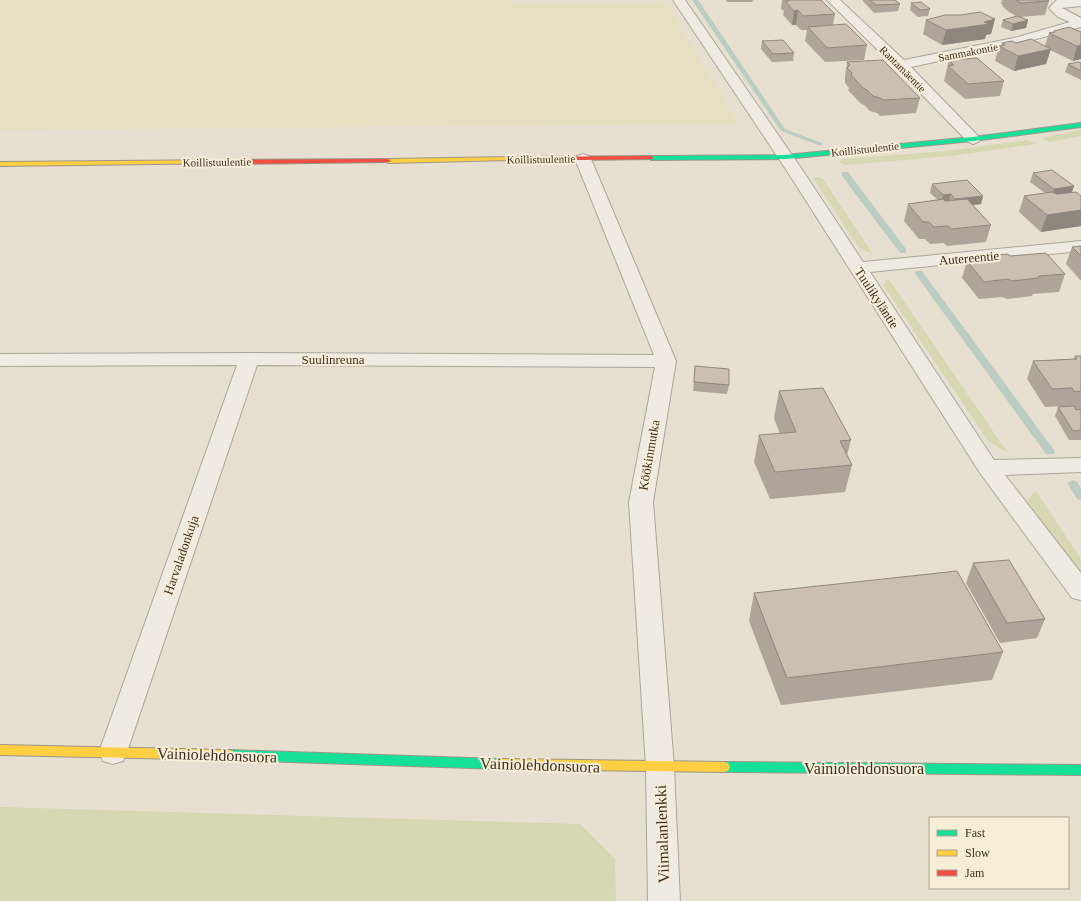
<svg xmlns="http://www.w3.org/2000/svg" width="1081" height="901" font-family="'Times New Roman',serif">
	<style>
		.farmland { fill: #e6dfc2 }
		.green { fill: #d6d7b3 }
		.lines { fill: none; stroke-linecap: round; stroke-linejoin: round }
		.stream { fill: #bcccc2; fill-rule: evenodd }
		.street-casing { stroke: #ada599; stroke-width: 2 }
		.fast-casing { stroke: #9c958a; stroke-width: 2 }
		.slow-casing { stroke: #9c958a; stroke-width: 2 }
		.jam-casing { stroke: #9c958a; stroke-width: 2 }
		.street { fill: #efebe3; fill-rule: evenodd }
		.fast { fill: #16e098; fill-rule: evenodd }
		.slow { fill: #ffcf43; fill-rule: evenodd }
		.jam { fill: #f24e42; fill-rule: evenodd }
		.wall { fill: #afa499 }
		.shaded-wall { fill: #8e867d }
		.building { fill: #cbbfb2; stroke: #8e867d }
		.labels { text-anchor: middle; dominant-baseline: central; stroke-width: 4; stroke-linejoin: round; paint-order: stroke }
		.far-street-label { font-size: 11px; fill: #3d2e20; stroke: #f7eed8 }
		.street-label { font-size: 13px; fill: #3d2e20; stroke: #f7eed8 }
		.near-street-label { font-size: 16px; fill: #3d2e20; stroke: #f7eed8 }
	</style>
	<rect width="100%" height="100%" fill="#e7e0d1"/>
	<!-- farmland -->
	<path class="farmland" d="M0,0H510L511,4L666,3L739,124L0,130Z"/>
	<!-- green -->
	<path class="green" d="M1081,130V136L1048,142L1042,138Z
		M1027,140L1036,144L951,156L845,165L838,162L844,159L946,151Z
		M818,177L823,179L873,254L859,248L813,178Z
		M888,278L1008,453L988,441L883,285Z
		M1036,491L1081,559V577L1027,500Z
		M0,807L580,824L615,859L616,901H0Z"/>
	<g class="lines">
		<!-- stream -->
		<path class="stream" d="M692,0H698L785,129L822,143V145H818L781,131Z
			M842,172H848L906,249V253H900L842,176Z
			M916,271H922L1054,450L1055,452L1054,454H1046L916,275L915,273Z
			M1073,480L1077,482L1081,488V500L1077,499L1068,484L1069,482Z"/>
		<!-- street casing -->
		<g class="street-casing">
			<path id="street" d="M673,0H685L803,171L863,262L1081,241V251L870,272L994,460L1081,458V472L1005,475L1081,573V600L1072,598L980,473L787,171Z
				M827,0H840L904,60L1014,38L1070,22L1058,17L1049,8L1057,0H1081V6L1062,8L1081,18V27L1014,45L911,67L978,136L981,139L978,142L973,144L968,142L896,68Z
				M583,154L589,156L591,159L676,361L653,502L674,767L680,901H648L646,767L629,502L655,367L257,365L127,752L123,761L113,764L103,761L99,752L237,365L0,366V354L249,353L654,355L575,159L577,156Z"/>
		</g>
		<!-- fast casing -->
		<g class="fast-casing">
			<path id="fast" d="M1081,123V127L973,141L785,159L651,160L648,158L651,156L785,155L973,137Z
				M229,750L501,759L505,760L507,764L505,768L501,769L229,760L225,759L223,755L225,751Z
				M724,762L1081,765V775L724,772L720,771L718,767L720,763Z"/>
		</g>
		<!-- slow casing -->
		<g class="slow-casing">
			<path id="slow" d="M510,157L513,159L512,160L388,163L385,161L388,159Z
				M232,160L235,162L234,163L0,166V162Z
				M0,745L229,750L233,751L235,755L233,759L229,760L0,755Z
				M501,759L724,762L728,763L730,767L728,771L724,772L501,769L497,768L495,764L497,760Z"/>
		</g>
		<!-- jam casing -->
		<g class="jam-casing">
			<path id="jam" d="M651,156L653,157V159L510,161L507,159L510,157Z
				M388,159L390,160V162L232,164L229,162L232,160Z"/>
		</g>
		<!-- street -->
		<use href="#street" class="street"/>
		<!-- fast -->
		<use href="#fast" class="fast"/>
		<!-- slow -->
		<use href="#slow" class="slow"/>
		<!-- jam -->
		<use href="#jam" class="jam"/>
	</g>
	<!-- wall -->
	<path class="wall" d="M726,0H753L752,2H727Z
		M782,0H821L835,14L833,25L867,45L864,60L825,62L805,41L807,30H801L796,25H792L783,15L784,11L781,9Z
		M863,0H895L900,4L898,11L874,13L863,1Z
		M1002,0H1048L1049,1L1045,15L1020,17L1028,20L1026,28L1011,31L1001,27L1003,20L1016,16L1009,12L1002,6L1003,5L1001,4Z
		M911,3L930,9L928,16L918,17L910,10Z
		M995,19L991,34L986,35L985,39L942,45L923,34L926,20Z
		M1054,31L1081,32V59L1073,61L1050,50L1046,64L1014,71L995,61L999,46H1001L1002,43H1016L1045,46L1049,33L1053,32Z
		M762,41L794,53L793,61L772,62L761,49Z
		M949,60L1004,81L1000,96L965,99L944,81Z
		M847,62L920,98L916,113L880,116L877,113L870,111L864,105L860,103L848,90L849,88L845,83V77Z
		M1081,63V80L1065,72L1068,64Z
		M1033,173L1074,186L1072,192L1081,196V226L1041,232L1019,212L1024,196L1045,193L1030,182Z
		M932,184L983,196L981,204L973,205L991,225L986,242L947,246L944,243L930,244L925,239H919L904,221L908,204L938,200L930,193Z
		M1081,246V281L1066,264L1072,247Z
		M982,256H1010L1065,274L1059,292L1033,294L1032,296L1007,299L1002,297L979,299L962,278L967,261L981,259Z
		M1075,356H1081V440H1069L1055,416L1058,407L1065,406L1045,407L1027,379L1033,361L1074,359Z
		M695,366L729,385L727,394L693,391Z
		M779,391L851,440L847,455L852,465L845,492L770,499L754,462L759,435L780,434L774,418Z
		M973,563L1045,619L1037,638L1000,643L966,583Z
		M754,593L1003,652L992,680L781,705L749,621Z"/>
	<!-- shaded-wall -->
	<path class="shaded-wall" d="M798,10L796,25H792L794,11Z
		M995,19L991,34L986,35L985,39L942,45L946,30Z
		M1028,20L1026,28L1011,31L1013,24Z
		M1081,45V59L1073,61L1077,46Z
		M1051,49L1046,64L1014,71L1018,56Z
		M1074,186L1071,194L1052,198L1054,189Z
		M951,194L948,203L941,204L943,195Z
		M983,196L981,204L953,208L955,199Z
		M1081,210V226L1041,232L1047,215Z"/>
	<!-- building -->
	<path class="building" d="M788,0H821L835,14L803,16L798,10L794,11L785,1H789Z
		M870,0H895L900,4L876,5Z
		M1016,0H1047L1049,1L1021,3Z
		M921,2L930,9L920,10L911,3Z
		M980,12L995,19L984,22L989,24L946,30L926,20L945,15H961Z
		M1017,16L1028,20L1013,24L1003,20Z
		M846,24L867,45L827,48L808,27Z
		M1069,27L1081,32V45L1077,46L1049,33L1055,32L1054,31Z
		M1031,39L1051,49L1018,56L999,46L1005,45L1002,43L1012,41L1016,43Z
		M783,40L794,53L773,54L762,41Z
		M977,58L1004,81L968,84L948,66L954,65L949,60Z
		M883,60L920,98L883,100L880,98L873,96L867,90L863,88L851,75L852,73L847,68L850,65L847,62Z
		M1078,62L1081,63V71L1068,64Z
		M1052,170L1074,186L1054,189L1033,173Z
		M967,180L983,196L955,199L951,194L943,195L932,184Z
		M1052,192L1057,194L1076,192L1081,196V210L1047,215L1024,196Z
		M944,199L945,201L967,199L991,225L951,229L948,226L934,227L929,222H923L908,204Z
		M1081,246V256L1072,247Z
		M1046,253L1065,274L1039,276L1038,278L1012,281L1008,279L984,282L967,261L984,259L982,256L1008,254L1010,256Z
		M1075,356H1081V391L1075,392L1072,388L1052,389L1033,361L1077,359Z
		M695,366L729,369V385L694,382Z
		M823,388L851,440L840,441L852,465L775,472L759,435L796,432L779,391Z
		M1074,406L1076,410L1081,409V430L1073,431L1058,407Z
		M1009,560L1045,619L1007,623L973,563Z
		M957,571L1003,652L787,678L754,593Z"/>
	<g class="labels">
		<!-- far-street labels -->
		<g class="far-street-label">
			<text transform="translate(968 52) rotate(-11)">Sammakontie</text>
			<text transform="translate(903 69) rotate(45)">Rantamäentie</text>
			<text transform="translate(865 149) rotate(-6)">Koillistuulentie</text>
			<text transform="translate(541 159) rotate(-1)">Koillistuulentie</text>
			<text transform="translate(217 162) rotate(-1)">Koillistuulentie</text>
		</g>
		<!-- street labels -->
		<g class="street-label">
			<text transform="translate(969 258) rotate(-5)">Autereentie</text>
			<text transform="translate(877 298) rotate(57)">Tuulikyläntie</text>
			<text x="333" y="359">Suulinreuna</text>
			<text transform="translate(649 455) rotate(-80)">Köökinmutka</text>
			<text transform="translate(181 555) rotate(-71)">Harvaladonkuja</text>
		</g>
		<!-- near-street labels -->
		<g class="near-street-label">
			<text transform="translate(217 755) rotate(2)">Vainiolehdonsuora</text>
			<text transform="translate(540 765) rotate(2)">Vainiolehdonsuora</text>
			<text x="864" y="768">Vainiolehdonsuora</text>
			<text transform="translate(662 834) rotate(-92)">Viimalanlenkki</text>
		</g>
	</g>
	<!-- legend -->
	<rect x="929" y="817" width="140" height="72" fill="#f7eed8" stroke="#ada18e"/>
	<rect x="937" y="830" width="20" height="6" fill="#16e098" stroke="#ada18e"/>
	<text x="965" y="837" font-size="12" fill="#3d2e20">Fast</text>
	<rect x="937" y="850" width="20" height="6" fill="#ffcf43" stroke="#ada18e"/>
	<text x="965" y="857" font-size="12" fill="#3d2e20">Slow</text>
	<rect x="937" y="870" width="20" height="6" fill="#f24e42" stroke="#ada18e"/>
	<text x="965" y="877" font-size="12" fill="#3d2e20">Jam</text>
</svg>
